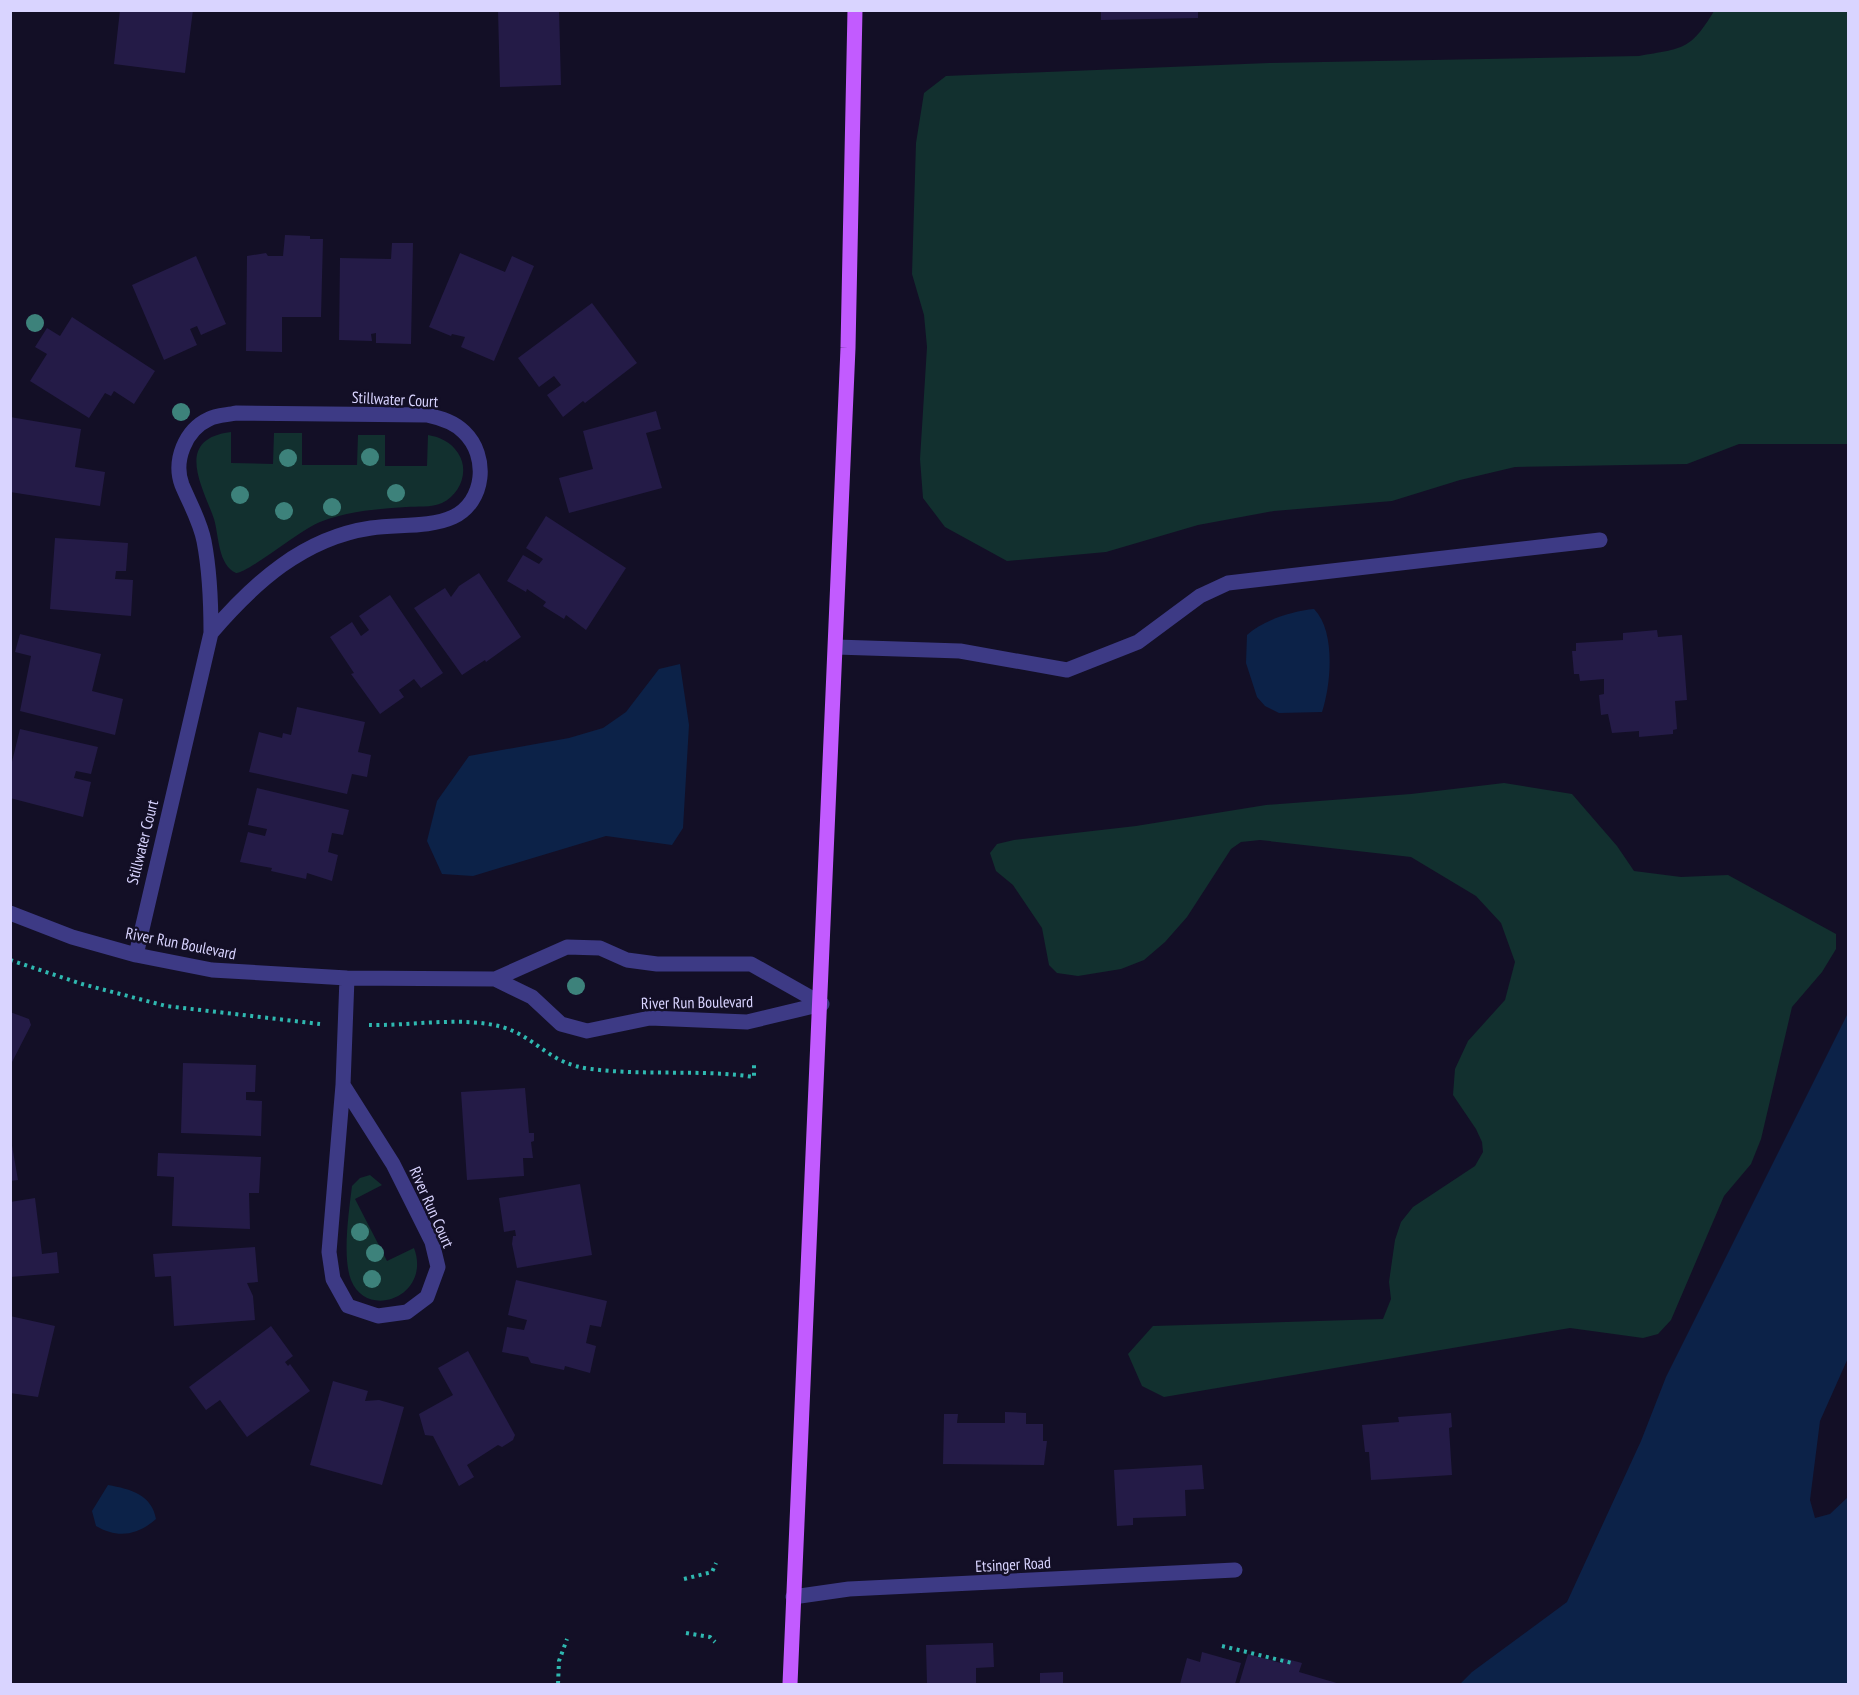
<svg xmlns="http://www.w3.org/2000/svg" width="1859" height="1695" font-family="'PT Sans Narrow',sans-serif">
	<style>
		.green { fill: #12302f }
		.water { fill: #0c2248 }
		.building { fill: #241b47 }
		.lines { fill: none; stroke-linecap: round; stroke-linejoin: round }
		.path { stroke: #2fb8b0; stroke-width: 4; stroke-dasharray: 3 4.5; stroke-linecap: butt }
		.minor { stroke: #3d3a85; stroke-width: 15 }
		.major { stroke: #c25bff; stroke-width: 15 }
		.tree { fill: #3d827b }
		.labels { text-anchor: middle; dominant-baseline: central; stroke-width: 5; stroke-linejoin: round; paint-order: stroke }
		.street-label { font-size: 16px; fill: #d9d4ff; stroke: #130f26 }
	</style>
	<rect width="100%" height="100%" fill="#130f26"/>
	<!-- green -->
	<path class="green" d="M1714,11H1848V444H1739L1687,464L1515,467L1460,480L1392,501L1274,511L1198,525L1106,552L1007,561L945,527L923,498L920,459L927,347L924,315L912,274L916,143L924,93L946,76L1269,63L1639,56C1683,48 1690,51 1714,11Z
		M231,432V463L273,464L274,433H302V465H357L358,435H385V466H427L428,435C440,437 451,442 458,453C470,471 460,494 442,503C431,508 417,506 406,507C377,509 348,511 320,522C301,529 247,574 236,573C218,565 219,536 214,519C203,487 173,439 231,432Z
		M1504,783L1572,794L1617,846L1634,871L1681,877L1728,875L1836,934V949L1822,972L1792,1007L1761,1139L1751,1164L1724,1196L1671,1320L1658,1334L1643,1338L1570,1328L1164,1397L1142,1386L1128,1354L1153,1326L1383,1319L1391,1299L1389,1282L1395,1240L1401,1222L1413,1207L1475,1166L1483,1152L1482,1142L1476,1129L1453,1095L1455,1069L1468,1041L1505,1000L1515,962L1501,923L1476,896L1411,857L1260,840L1241,842L1231,849L1187,917L1165,942L1144,960L1121,969L1078,976L1057,973L1049,965L1042,928L1013,885L996,871L990,853L997,844L1014,840L1136,826L1266,805L1411,794Z
		M370,1175L382,1185L355,1199L387,1261L414,1248C432,1296 367,1321 351,1280C342,1257 349,1211 352,1186L360,1178Z"/>
	<!-- water -->
	<path class="water" d="M1314,609C1336,631 1331,685 1322,712L1279,713L1265,706L1257,697L1246,663L1247,635C1264,620 1292,611 1314,609Z
		M680,664L689,725L683,828L672,845L606,836L473,876L442,874L427,841L437,801L469,756L569,738L603,728L626,712L659,669Z
		M1848,1013V1358L1820,1421L1810,1500L1815,1518L1830,1514L1848,1497V1684H1460L1472,1672L1567,1602L1641,1441L1666,1377Z
		M108,1485C131,1489 152,1495 156,1519C138,1535 118,1539 96,1526L92,1511Z"/>
	<!-- building -->
	<path class="building" d="M120,10H193L185,73L114,64Z
		M498,10H559L561,85L500,87Z
		M1101,10H1198V18L1101,20Z
		M285,235L310,236V239H323L321,317H282V352L246,351L247,256L266,253L268,256H283Z
		M392,243H413L411,344L376,343V333L371,334L372,341L339,340L340,258L391,259Z
		M460,253L505,272L512,256L534,266L494,361L461,347L465,337L452,334L451,336L429,327Z
		M196,256L226,324L201,335L197,326L190,329L197,345L164,360L132,285Z
		M592,303L637,363L585,403L583,401L563,417L547,395L561,385L554,376L539,387L518,358Z
		M72,317L155,371L134,404L114,391L111,396L105,393L89,418L30,381L47,354L35,347L47,328L60,336Z
		M656,411L661,429L646,433L662,488L569,513L559,478L593,469L583,431Z
		M10,417L81,429L75,467L105,472L100,506L10,492Z
		M546,516L626,568L586,630L566,615L564,619L543,606L546,602L527,589L526,592L507,581L523,555L539,564L543,559L526,548Z
		M55,538L128,543L126,571H116L115,579L133,580L131,616L50,609Z
		M479,573L521,637L486,662L485,660L462,675L414,608L445,588L451,597L459,586Z
		M390,595L443,673L421,688L414,679L399,690L404,697L380,714L351,674L354,673L330,637L352,622L361,636L369,630L359,616Z
		M1657,630L1658,637L1682,635L1687,700L1675,701L1677,729L1673,730V734L1639,737V731L1612,733L1608,714L1601,715L1599,695L1604,694V679L1580,681L1579,674H1574L1572,651H1576V643L1623,640V633Z
		M20,634L101,654L92,691L123,699L115,735L20,711L31,656L15,652Z
		M297,707L365,722L358,752L371,755L367,777L352,774L347,794L249,772L259,732L282,738L283,733L291,735Z
		M20,729L98,747L91,774L76,771L74,778L91,782L83,817L10,798V770Z
		M257,788L349,810L343,835L332,833L328,852L338,855L332,881L307,873L306,879L271,871L272,868L240,862L248,832L265,836L267,829L248,825Z
		M10,1012L29,1019L31,1025L11,1064Z
		M183,1063L256,1065L255,1092H246V1100L262,1101L261,1136L181,1133Z
		M525,1088L529,1133H534V1141L531,1142L533,1158H523L524,1176L467,1180L461,1092Z
		M10,1134L18,1180L10,1181Z
		M158,1153L261,1157L259,1193H249L250,1229L172,1226L174,1177L157,1176Z
		M580,1184L592,1255L517,1268L512,1244L513,1236H516L515,1230L504,1232L499,1198Z
		M35,1198L42,1254L57,1252L59,1273L10,1277V1202Z
		M255,1247L258,1282L247,1283L253,1296L255,1320L174,1326L171,1276L155,1277L153,1254Z
		M516,1280L607,1301L601,1327L590,1325L586,1343L596,1346L590,1373L565,1366L564,1370L531,1363L528,1357L502,1352L507,1327L524,1330L527,1320L508,1315Z
		M10,1316L55,1326L38,1397L10,1393Z
		M271,1326L293,1356L285,1362L288,1366L290,1364L310,1391L247,1437L220,1400L206,1410L189,1387Z
		M468,1351L515,1435L513,1440L502,1447L498,1445L467,1465L474,1477L459,1486L433,1436L425,1435L419,1414L453,1395L438,1368Z
		M333,1381L368,1391L365,1401L379,1400L404,1407L382,1485L310,1465Z
		M1005,1412L1026,1413V1424H1043V1441H1047L1044,1465L943,1464L944,1414H958L957,1423H1005Z
		M1451,1413L1452,1427L1449,1428L1452,1475L1371,1480L1369,1452H1365L1362,1425L1399,1422L1398,1417Z
		M1202,1465L1204,1489L1185,1490L1186,1516L1133,1518V1525L1117,1526L1114,1470Z
		M993,1643L994,1667L976,1668V1684H927L926,1645Z
		M1202,1652L1241,1663L1235,1684H1180L1187,1658L1200,1662Z
		M1248,1654L1281,1663L1283,1658L1302,1663L1299,1672L1340,1684H1239Z
		M1063,1672V1684H1040V1673Z"/>
	<g class="lines">
		<!-- path -->
		<path class="path" d="M146,11V10
			M10,960L82,984L166,1006L320,1024
			M369,1025C410,1026 463,1016 502,1027C537,1037 548,1064 591,1069C645,1076 700,1069 754,1077V1061
			M684,1579L712,1572L716,1563
			M686,1633L710,1637L715,1642
			M1222,1646L1292,1663L1293,1661
			M558,1684L559,1661L567,1639"/>
		<!-- minor -->
		<path class="minor" d="M836,647L960,651L1067,670L1138,642L1200,596L1228,583L1600,540
			M10,913L72,937L136,955L212,970L347,978L495,979L532,997L561,1024L587,1031L650,1018L747,1022L822,1004
			M136,955L211,633C254,583 303,538 371,528C397,524 429,528 453,517C485,502 489,456 464,432C454,422 441,418 427,415L236,413C228,415 216,415 209,419C185,430 173,461 182,485C190,504 200,521 204,541C210,572 211,602 211,633
			M495,979L567,947L600,948L627,960L657,964H751L822,1004
			M343,1085L393,1164L432,1242L438,1267L427,1297L407,1312L378,1316L348,1306L333,1279L329,1252L343,1085L347,978
			M793,1597L849,1589L1235,1570"/>
		<!-- major -->
		<path class="major" d="M790,1684L848,348L855,10"/>
	</g>
	<!-- trees -->
	<g class="tree">
		<circle cx="35" cy="323" r="9"/>
		<circle cx="181" cy="412" r="9"/>
		<circle cx="370" cy="457" r="9"/>
		<circle cx="288" cy="458" r="9"/>
		<circle cx="396" cy="493" r="9"/>
		<circle cx="240" cy="495" r="9"/>
		<circle cx="332" cy="507" r="9"/>
		<circle cx="284" cy="511" r="9"/>
		<circle cx="576" cy="986" r="9"/>
		<circle cx="360" cy="1232" r="9"/>
		<circle cx="375" cy="1253" r="9"/>
		<circle cx="372" cy="1279" r="9"/>
	</g>
	<g class="labels">
		<!-- street labels -->
		<g class="street-label">
			<text transform="translate(395 399) rotate(3)">Stillwater Court</text>
			<text transform="translate(142 842) rotate(-76)">Stillwater Court</text>
			<text transform="translate(181 943) rotate(11)">River Run Boulevard</text>
			<text transform="translate(697 1002) rotate(-1)">River Run Boulevard</text>
			<text transform="translate(432 1207) rotate(66)">River Run Court</text>
			<text transform="translate(1013 1564) rotate(-3)">Etsinger Road</text>
		</g>
	</g>
	<!-- border -->
	<rect width="1859" height="1695" fill="none" stroke="#d9d4ff" stroke-width="24"/>
</svg>
